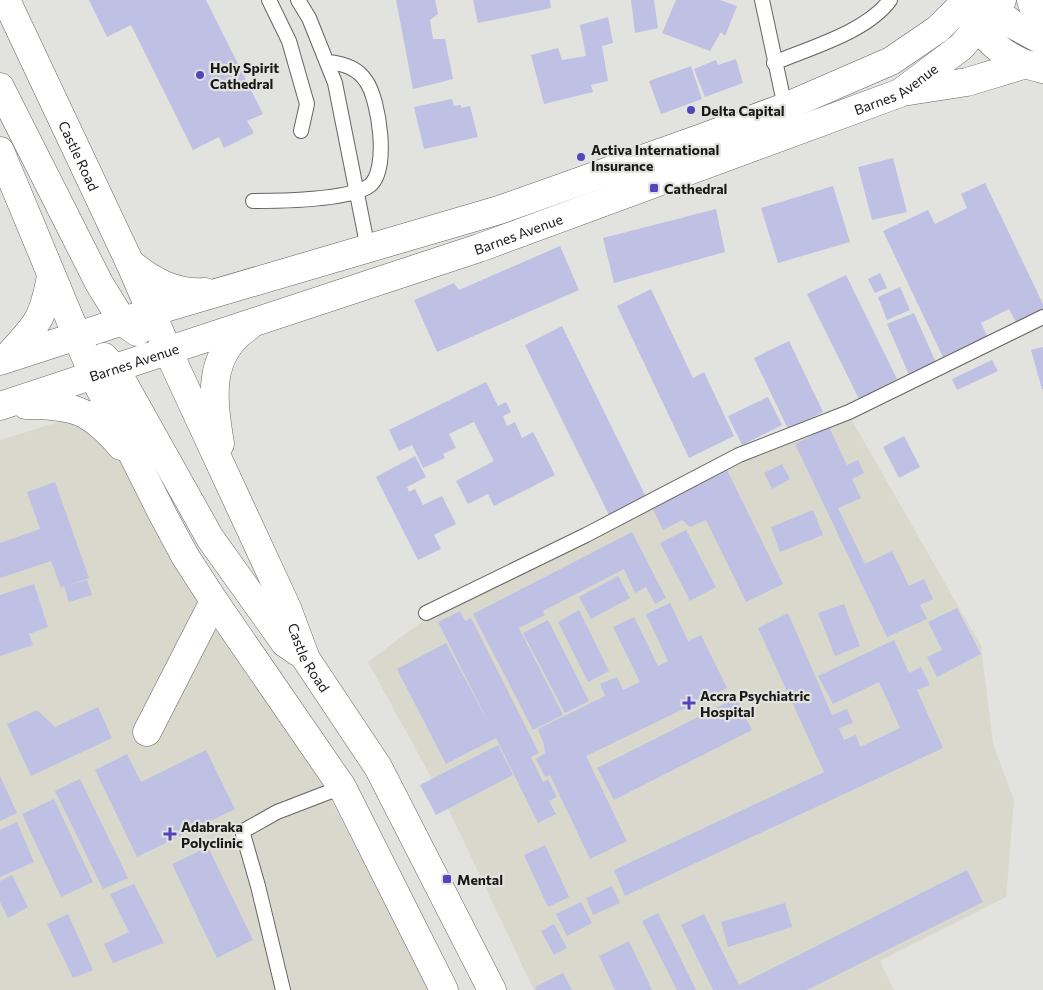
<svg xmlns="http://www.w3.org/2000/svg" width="1043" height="990" font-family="Commissioner,sans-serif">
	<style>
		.built { fill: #d8d8cd }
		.building { fill: #bfc1e4 }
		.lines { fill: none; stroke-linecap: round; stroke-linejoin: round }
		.service-casing { stroke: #646461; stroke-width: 16 }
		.minor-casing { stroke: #646461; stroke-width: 29 }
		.secondary-casing { stroke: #646461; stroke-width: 29 }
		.service { stroke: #fff; stroke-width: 14 }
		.minor { stroke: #fff; stroke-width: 28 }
		.secondary { stroke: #fff; stroke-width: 28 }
		.poi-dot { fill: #5345bc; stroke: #e2e2de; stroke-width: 2 }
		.labels { text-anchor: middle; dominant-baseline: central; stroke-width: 4.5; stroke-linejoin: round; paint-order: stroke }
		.poi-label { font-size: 14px; font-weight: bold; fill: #181817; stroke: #e2e2de; text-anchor: start }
		.street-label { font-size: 14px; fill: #181817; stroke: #e2e2de }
	</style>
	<rect width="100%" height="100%" fill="#e2e2de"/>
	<!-- built -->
	<path class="built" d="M846,410L981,646L993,744L1014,800L1006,897L880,961L894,990H534L447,806L368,662L432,614Z
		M94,411L317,773L430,990H0V440Z"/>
	<!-- building -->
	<path class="building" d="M89,0H206L263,114L247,121L254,133L224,148L219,137L193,150L131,25L107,37Z
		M396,0H435L438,14L430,20L433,39H445L453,79L413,89Z
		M473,0H550L551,8L478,23Z
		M631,0H654L658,28L635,33Z
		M676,0H720L737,6L725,36L721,32L710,51L662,33Z
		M608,17L613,43L602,46L608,81L591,85L593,92L544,104L531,55L558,48L562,60L586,56L580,25Z
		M736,59L743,83L705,97L694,69L716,60L718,65Z
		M691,66L702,99L661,114L649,81Z
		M452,99L454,106L461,105V108L470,106L478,137L424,149L414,107Z
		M893,158L907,212L872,220L858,167Z
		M985,183L1043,304V309L1016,322L1009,309L981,323L987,336L943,357L883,231L928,210L935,224L967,208L961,194Z
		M833,186L850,242L778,263L761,208Z
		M716,209L725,252L614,283L603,238Z
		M560,246L579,290L437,352L414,300L454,283L459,290Z
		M880,273L887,288L875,293L868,279Z
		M846,275L897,379L859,399L807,294Z
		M900,287L910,310L887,320L878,297Z
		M651,289L693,378L704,372L734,436L689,458L617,306Z
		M914,313L937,365L910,377L887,324Z
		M562,326L648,501L611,519L525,345Z
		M789,341L823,412L788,429L754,358Z
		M1043,347V389H1042L1031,350Z
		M992,360L998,371L957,390L952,379Z
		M486,382L498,406L506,402L511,412L503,416L507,426L515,422L522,438L533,432L555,475L494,506L488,494L468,504L456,481L494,461L474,422L449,434L456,448L443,454L445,458L423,468L412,445L399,451L389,430Z
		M768,397L782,425L742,445L728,416Z
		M829,427L847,465L858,460L864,473L852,479L861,498L838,508L865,564L892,551L909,586L924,579L933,599L920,605L927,619L887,637L795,444Z
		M904,436L920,467L899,478L883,447Z
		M415,456L426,477L407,487L409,492L415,489L423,505L442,496L456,524L434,535L441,549L418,560L376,477Z
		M782,464L790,479L772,489L764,473Z
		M726,468L783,584L746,602L706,520L690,527L682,520L663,530L651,505Z
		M55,482L89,578L69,585L87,580L92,595L69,602L64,586L61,588L51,561L0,578V543L40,529L27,492Z
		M813,510L823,535L780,552L771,527Z
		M686,530L716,587L690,601L660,543Z
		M632,532L666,598L655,604L646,587L635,593L624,569L543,611L545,615L519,628L563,715L533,730L473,614Z
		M618,576L630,598L591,619L579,597Z
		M34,584L48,627L29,634L33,645L0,656V595Z
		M670,603L688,641L701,635L727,688L586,756L627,841L590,859L550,775L545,777L536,759L545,753L544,744L538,729L605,696L600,684L617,677L623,690L640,682L613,627L634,617L658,666L668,661L646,614Z
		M844,604L860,646L835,656L818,613Z
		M957,608L981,654L937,677L927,657L942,650L928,622Z
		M579,610L609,671L588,682L558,622Z
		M460,611L465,621L471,618L539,753L531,757L543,782L548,779L557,797L549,801L556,814L538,823L496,738L446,764L397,669L446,643L491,728L438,622Z
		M788,613L832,715L847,709L853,723L839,728L844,740L856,735L860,747L900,728L879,682L833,704L818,676L894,640L909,673L921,667L930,685L917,690L943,748L625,896L614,870L824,772L758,628Z
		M548,620L589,701L565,713L523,633Z
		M736,698L752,730L614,800L597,768Z
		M98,707L112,738L31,776L7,724L37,710L55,727Z
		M498,745L513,775L436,815L420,785Z
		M206,750L235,809L137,857L95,770L127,754L141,782Z
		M0,776L17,813L0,821Z
		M80,779L128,878L103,889L55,791Z
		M54,799L93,882L61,897L22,814Z
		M17,822L34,862L0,877V830Z
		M545,845L569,897L548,907L524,855Z
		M208,847L253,940L217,958L172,864Z
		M967,870L983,902L807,990H713L681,925L704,914L739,985Z
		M12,875L28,907L8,918L0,902V881Z
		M134,884L164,943L113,963L104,944L129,932L110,894Z
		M612,886L620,903L593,915L586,898Z
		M581,902L592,923L567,936L556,914Z
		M785,903L792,927L728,947L721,922Z
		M658,913L696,990H677L642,921Z
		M68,914L93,970L73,978L47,924Z
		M554,924L567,948L554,955L541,931Z
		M629,941L652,990H615L599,956Z
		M563,973L572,990H536L535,987Z"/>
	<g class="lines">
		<!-- service casing -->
		<g class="service-casing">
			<path id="service" d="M269,0L289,41L307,104L301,131
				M298,0L309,18L335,83L368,249
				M762,0L785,107
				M774,63C809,48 867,32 890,0
				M253,201C279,201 349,200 369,186C390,171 379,99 366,81C357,67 341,63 327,62
				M426,613L586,535L739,455L849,412L1043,317
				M283,990L258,886L243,834L245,830L277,812L342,787"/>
		</g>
		<!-- minor casing -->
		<g class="minor-casing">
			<path id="minor" d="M981,0L1014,25L1043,41
				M963,8C986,39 1004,61 1043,69
				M147,732L214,601"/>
		</g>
		<!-- secondary casing -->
		<g class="secondary-casing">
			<g id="secondary">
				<path id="s1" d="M6,0L130,263L168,351L287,608L306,659L378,767L492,990"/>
				<path d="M1031,0L1043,36"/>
				<path d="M0,87L99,283L123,322L137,332"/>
				<path d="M909,91L967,82L1023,65"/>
				<path d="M0,151L94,377L163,515L185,556L214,601L342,787L444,990"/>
				<path d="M130,263C152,281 175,294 205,292"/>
				<path d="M7,357C37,325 43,320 51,276"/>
				<path d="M104,357L116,370L210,538L285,643L298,652"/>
				<path d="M0,361L151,312L499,210L702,138L785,107L891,61L938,29L967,0"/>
				<path d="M26,405C73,405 89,409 121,446"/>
				<path id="s2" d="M0,406L479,248L900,93L961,47L1002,0"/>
				<path d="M220,444C213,400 206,355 248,327"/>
			</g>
		</g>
		<!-- service -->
		<use href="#service" class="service"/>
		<!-- minor -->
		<use href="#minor" class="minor"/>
		<!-- secondary -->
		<use href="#secondary" class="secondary"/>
	</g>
	<!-- markers -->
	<g class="poi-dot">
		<circle cx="200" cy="75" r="5"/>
		<circle cx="691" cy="110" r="5"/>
		<circle cx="581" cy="157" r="5"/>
		<rect x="649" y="183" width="10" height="10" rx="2.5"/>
		<path d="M686.5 695.5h5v5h5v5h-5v5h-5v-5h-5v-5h5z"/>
		<path d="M167.5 826.5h5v5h5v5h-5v5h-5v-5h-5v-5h5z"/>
		<rect x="442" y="874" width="10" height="10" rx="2.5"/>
	</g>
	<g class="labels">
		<!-- poi labels -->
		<g class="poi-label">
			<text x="210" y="67">Holy Spirit<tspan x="210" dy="16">Cathedral</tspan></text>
			<text x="701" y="110">Delta Capital</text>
			<text x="591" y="149">Activa International<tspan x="591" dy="16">Insurance</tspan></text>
			<text x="664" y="188">Cathedral</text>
			<text x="700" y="695">Accra Psychiatric<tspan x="700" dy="16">Hospital</tspan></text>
			<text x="181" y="826">Adabraka<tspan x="181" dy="16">Polyclinic</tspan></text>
			<text x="457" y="879">Mental</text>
		</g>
		<!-- street labels -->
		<g class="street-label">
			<text stroke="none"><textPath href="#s2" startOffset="951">Barnes Avenue</textPath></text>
			<text stroke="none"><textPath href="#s1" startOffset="172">Castle Road</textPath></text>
			<text stroke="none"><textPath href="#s2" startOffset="546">Barnes Avenue</textPath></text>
			<text stroke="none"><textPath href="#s2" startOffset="141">Barnes Avenue</textPath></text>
			<text stroke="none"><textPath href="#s1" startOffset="724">Castle Road</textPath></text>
		</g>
	</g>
</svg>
